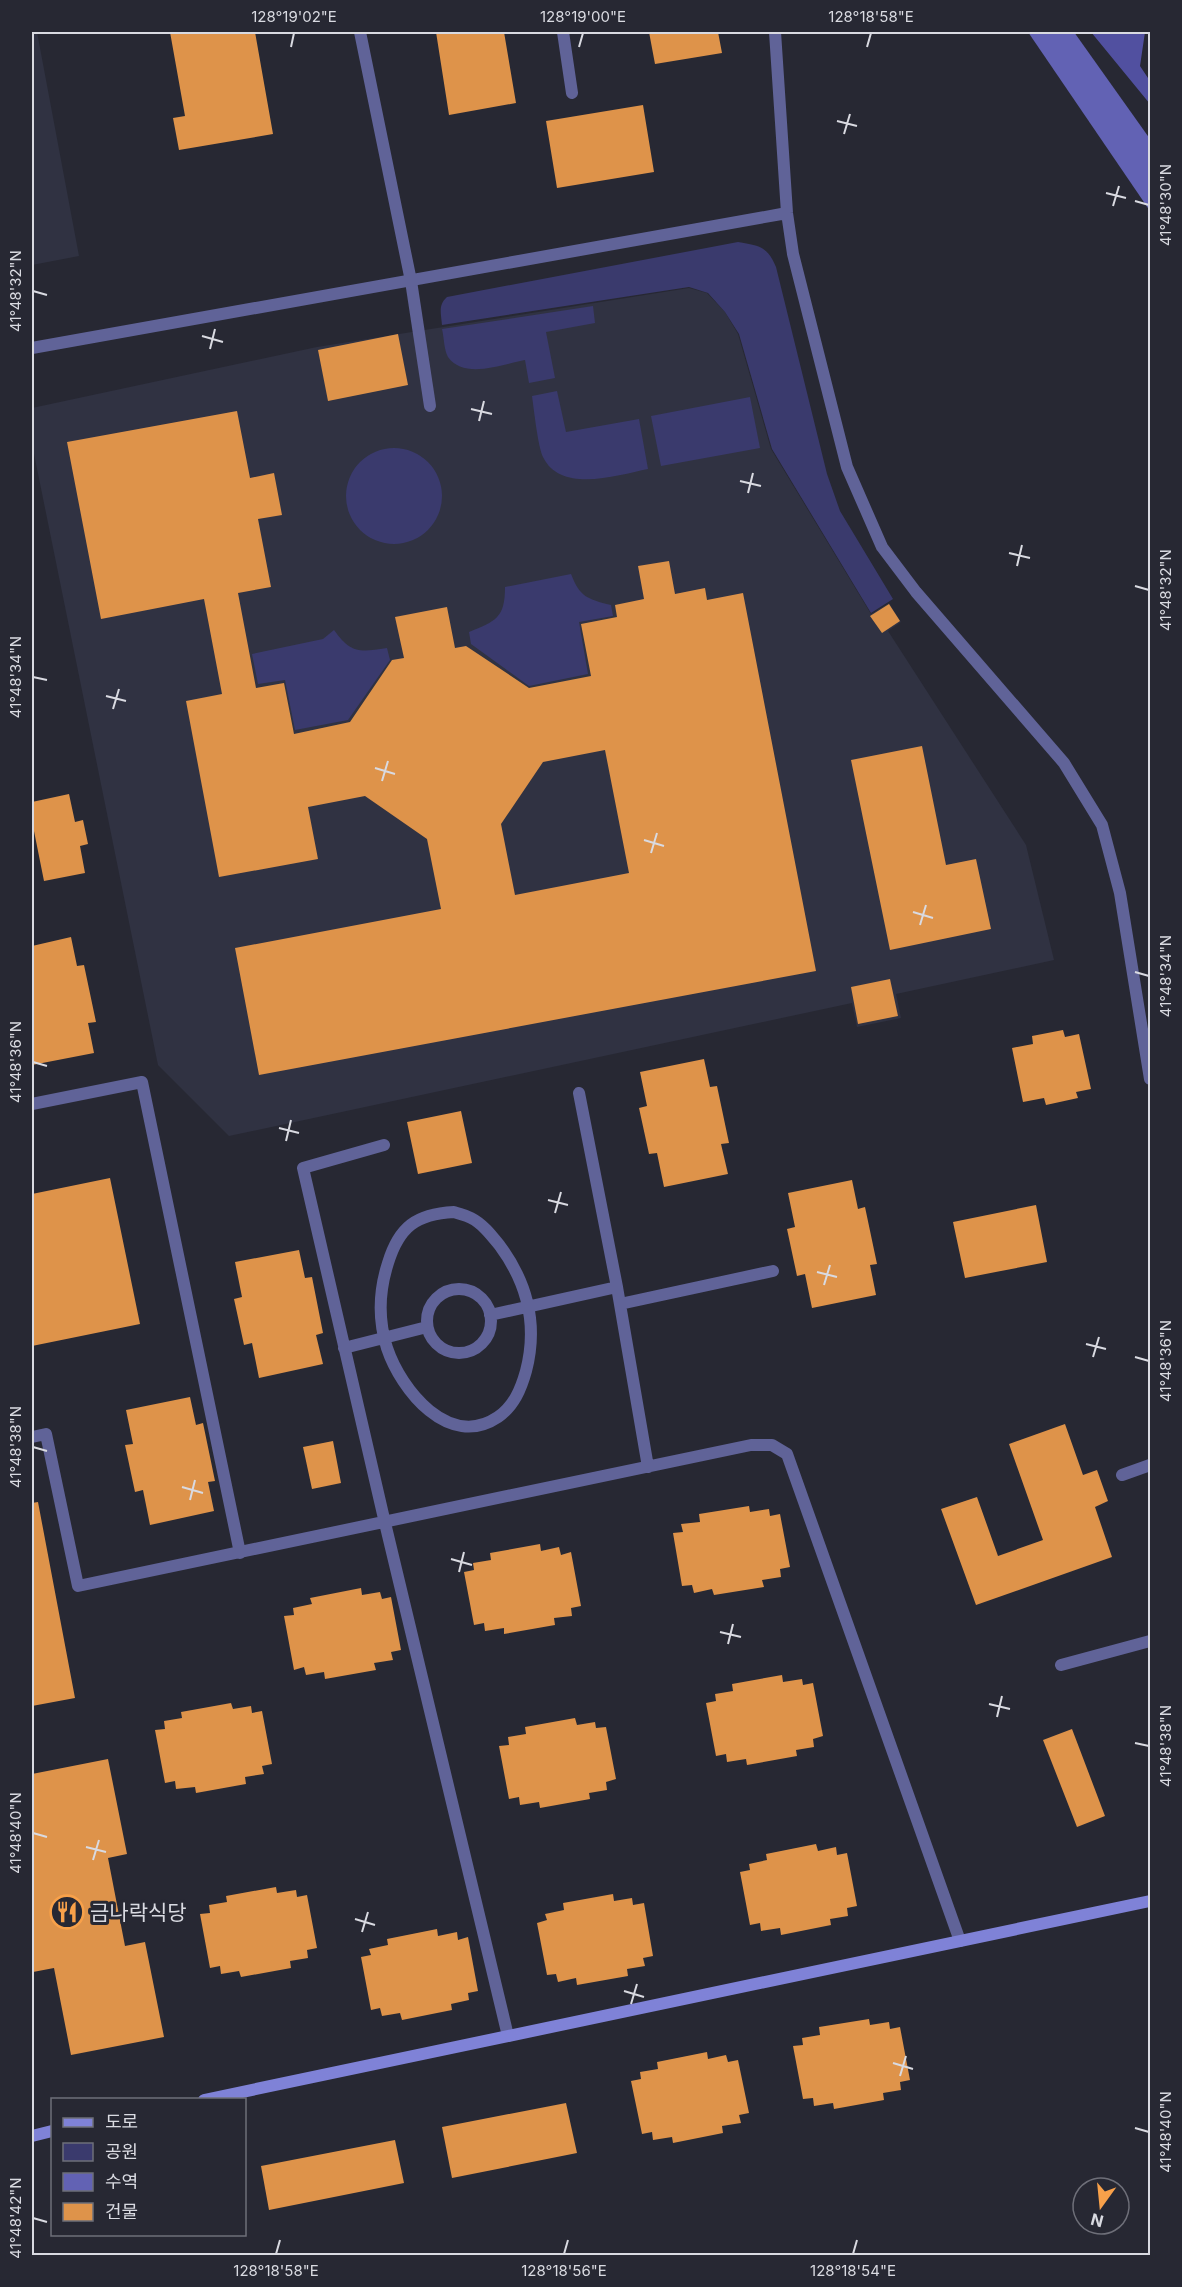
<svg xmlns="http://www.w3.org/2000/svg" width="1182" height="2287" font-family="Inter,'Noto Sans KR',sans-serif">
	<style>
		.built { fill: #303242 }
		.green { fill: #3a3a6d }
		.forest { fill: #5150a0 }
		.water { fill: #6262b4 }
		.building { fill: #de934a; fill-rule: evenodd }
		.lines { fill: none; stroke-linecap: round; stroke-linejoin: round }
		.lane { stroke: #606398; stroke-width: 12 }
		.street { stroke: #606398; stroke-width: 12 }
		.secondary { stroke: #7f82d7; stroke-width: 12 }
		.ticks { fill: none; stroke: #d9dae1; stroke-width: 2 }
		.labels { text-anchor: middle; dominant-baseline: central; stroke-width: 6; stroke-linejoin: round; paint-order: stroke }
		.poi-label { font-size: 21px; fill: #d9dae1; stroke: #272833; text-anchor: start }
		.neatline { fill: none; stroke: #d9dae1; stroke-width: 2 }
		.ticks-label { font-size: 15px; text-anchor: middle; fill: #d9dae1 }
	</style>
	<rect width="100%" height="100%" fill="#272833"/>
	<!-- built -->
	<path class="built" d="M32,32H37L79,256L32,265Z
		M689,288L707,293L725,312L738,334L771,449L871,614L889,603L901,622L888,631L1026,845L1054,960L896,994L901,1018L857,1027L852,1003L229,1136L158,1065L32,444V408L317,347Z"/>
	<!-- green -->
	<path class="green" d="M738,242C760,246 767,246 776,267L827,474L840,511L893,599L871,613L772,449L739,334L725,312L708,293L689,287L442,325C441,313 438,305 447,297Z
		M593,306L595,323L546,332L555,378L529,383L525,360C503,364 464,380 448,357C444,350 444,337 442,329Z
		M557,391L566,432L639,419L648,469C618,475 561,494 543,457C538,447 534,410 532,396Z
		M750,397L760,448L661,466L651,416Z
		M346 496a48 48 0 1 1 96 0a48 48 0 1 1-96 0Z
		M571,574C580,597 587,599 611,605L613,616L579,622L588,674L529,686L471,644L469,632C496,621 505,618 505,587Z
		M334,630C351,654 360,652 387,648L390,660L348,720L295,730L285,680L258,684L252,654L323,639Z"/>
	<!-- forest -->
	<path class="forest" d="M1091,32H1145L1140,66L1150,81V104Z"/>
	<!-- water -->
	<path class="water" d="M1028,32H1074L1150,139V211Z"/>
	<!-- building -->
	<path class="building" d="M170,32H255L273,134L179,150L173,118L185,116Z
		M436,32H504L516,103L449,115Z
		M649,32H718L722,53L655,64Z
		M643,105L654,172L557,188L546,121Z
		M398,334L408,385L328,401L318,350Z
		M237,411L250,478L274,473L282,515L258,519L271,587L238,593L256,688L284,683L294,734L350,722L392,660L404,658L395,617L447,607L455,648L466,646L529,688L591,676L581,624L617,617L615,605L644,599L638,566L669,561L675,594L705,588L707,600L743,593L816,971L259,1075L235,948L441,909L427,839L365,796L308,807L318,859L219,877L186,701L222,694L204,599L101,619L67,442ZM605,750L629,873L515,895L501,824L543,762Z
		M889,604L900,621L882,633L870,616Z
		M922,746L946,865L976,859L991,929L890,950L851,760Z
		M69,794L75,822L83,820L88,844L80,846L85,873L44,881L32,821V802Z
		M71,937L77,966L84,965L96,1022L88,1023L94,1053L32,1065V946Z
		M890,979L898,1016L858,1024L851,987Z
		M1063,1030L1065,1037L1079,1034L1091,1089L1076,1092L1078,1098L1046,1105L1044,1098L1023,1102L1012,1048L1033,1044L1032,1036Z
		M704,1059L710,1087L717,1086L729,1143L721,1144L728,1174L664,1187L657,1153L649,1154L639,1108L647,1106L640,1072Z
		M461,1111L472,1163L418,1174L407,1122Z
		M110,1178L140,1324L32,1346V1194Z
		M852,1180L858,1209L865,1207L877,1264L870,1265L876,1295L812,1308L805,1274L797,1276L787,1229L795,1227L788,1193Z
		M1036,1205L1047,1262L965,1278L953,1222Z
		M299,1250L305,1278L312,1277L323,1333L316,1335L323,1364L259,1378L252,1343L244,1345L234,1299L242,1297L235,1262Z
		M190,1397L196,1425L203,1423L215,1481L208,1482L214,1511L150,1525L143,1490L135,1492L125,1445L133,1444L126,1410Z
		M1065,1424L1083,1475L1097,1470L1108,1501L1095,1507L1112,1557L976,1605L941,1509L977,1497L998,1556L1043,1540L1009,1444Z
		M333,1441L341,1483L312,1489L303,1447Z
		M38,1502L75,1698L32,1706V1503Z
		M749,1506L750,1512L769,1509L770,1516L780,1514L790,1567L780,1569L781,1577L762,1580L764,1587L714,1595L712,1589L694,1593L692,1585L682,1586L673,1533L683,1532L681,1524L700,1522L699,1514Z
		M540,1544L541,1551L559,1547L561,1555L571,1552L581,1606L571,1608L572,1616L554,1618L555,1625L504,1634V1628L485,1631L484,1623L474,1625L464,1572L474,1570L473,1563L491,1560L490,1553Z
		M361,1588L362,1595L380,1592L382,1599L391,1597L401,1650L391,1652L393,1660L374,1663L376,1670L325,1679L324,1672L306,1675L304,1667L294,1670L284,1616L294,1615L293,1608L312,1604L310,1598Z
		M782,1675L783,1682L802,1679L803,1685L813,1683L823,1736L813,1739L814,1747L796,1750L797,1756L747,1765L746,1759L727,1762L726,1754L716,1756L706,1703L716,1701L715,1694L733,1691L732,1684Z
		M231,1703L233,1709L251,1706L252,1713L262,1711L272,1764L262,1766L264,1774L245,1777L246,1784L196,1793L195,1787L176,1789L175,1781L165,1783L155,1730L165,1729L164,1721L182,1718L181,1712Z
		M575,1718L577,1725L595,1722L596,1728L606,1727L616,1779L606,1782L607,1790L589,1793L590,1799L540,1808L539,1802L520,1805L519,1797L509,1799L499,1746L509,1745L508,1737L526,1734L525,1727Z
		M1072,1729L1105,1816L1077,1827L1043,1740Z
		M108,1759L127,1854L108,1858L125,1946L145,1942L164,2037L71,2055L54,1968L33,1972L32,1963V1774Z
		M816,1844L818,1851L836,1847L837,1855L847,1853L857,1906L847,1908L848,1916L830,1919L831,1925L781,1935L780,1928L761,1931L760,1923L750,1925L740,1872L750,1870L749,1864L767,1860L766,1854Z
		M276,1887L277,1893L296,1890L297,1897L307,1895L317,1948L307,1950L308,1958L290,1961L291,1968L241,1977L239,1971L221,1974L220,1966L210,1968L200,1914L210,1913L209,1905L227,1902L226,1896Z
		M613,1894L614,1901L632,1898L633,1905L644,1903L653,1956L643,1958L645,1966L627,1969L628,1976L577,1985L576,1978L558,1982L556,1974L547,1975L537,1923L547,1920L545,1914L564,1910L563,1903Z
		M437,1929L438,1936L457,1932L458,1940L468,1937L478,1991L468,1993L469,2000L451,2004L452,2010L402,2020L400,2013L382,2016L380,2008L371,2010L361,1957L371,1955L369,1949L388,1945L387,1939Z
		M869,2019L870,2025L889,2022L890,2029L900,2027L910,2080L900,2082L901,2090L883,2093L884,2100L834,2109L833,2103L814,2106L813,2098L803,2099L793,2046L803,2045L802,2038L820,2035L819,2027Z
		M707,2052L708,2059L726,2055L728,2062L738,2060L749,2113L739,2115L741,2123L722,2126L723,2133L673,2143L672,2137L653,2140L652,2132L642,2134L631,2081L641,2079L640,2072L658,2069L657,2062Z
		M566,2103L577,2153L452,2178L442,2127Z
		M395,2140L404,2183L269,2210L261,2166Z"/>
	<g class="lines">
		<!-- lane -->
		<path class="lane" d="M411,281L430,406"/>
		<!-- street -->
		<path class="street" d="M360,32L411,281
			M563,32L572,93
			M775,32L787,213L793,254L847,467L882,547L916,592L1064,763L1102,825L1120,893L1150,1079
			M32,348L787,213
			M579,1093L617,1287L648,1467
			M32,1104L142,1082L240,1553
			M384,1145L303,1168L385,1523L508,2036
			M454,1212C459,1214 465,1215 471,1218C483,1224 492,1236 500,1246C528,1284 538,1325 526,1371C521,1389 514,1406 498,1417C449,1450 401,1390 387,1348C378,1320 379,1291 388,1263C399,1227 416,1214 454,1212Z
			M427 1321a32 32 0 1 1 64 0a32 32 0 1 1-64 0Z
			M620,1304L773,1271
			M490,1315L617,1287
			M344,1348L427,1327
			M32,1437L46,1434L78,1586L751,1445H772L787,1454L960,1941
			M1122,1475L1150,1465
			M1061,1665L1150,1641"/>
		<!-- secondary -->
		<path class="secondary" d="M204,2100L1150,1901
			M32,2136L52,2131"/>
	</g>
	<!-- ticks -->
	<path class="ticks" d="M291,47L294,33M579,47L583,33M867,47L871,33M837,121L857,126M844,134L850,114M1106,193L1126,198M1135,201L1149,205M1113,206L1119,186M33,291L47,295M202,336L223,342M210,349L215,329M471,409L492,414M479,421L484,401M740,481L761,486M748,493L753,473M1009,553L1030,558M1017,566L1022,545M1135,586L1149,590M33,677L47,680M106,696L126,701M113,709L119,689M375,768L395,774M382,781L388,761M644,840L664,846M651,853L657,833M913,912L933,918M920,925L926,905M1135,972L1149,976M33,1062L47,1066M279,1128L299,1133M286,1141L291,1120M548,1200L568,1205M555,1213L561,1192M817,1272L837,1277M824,1285L830,1265M1086,1344L1106,1349M1093,1357L1099,1337M1135,1357L1149,1361M33,1447L47,1451M182,1487L203,1493M190,1500L195,1480M451,1559L472,1565M459,1572L464,1552M720,1632L741,1637M728,1644L733,1624M989,1704L1010,1709M997,1717L1002,1696M1135,1743L1149,1746M33,1833L47,1837M86,1847L106,1852M93,1860L99,1840M355,1919L375,1925M362,1932L368,1912M624,1991L644,1997M631,2004L637,1984M893,2063L913,2069M900,2076L906,2056M1135,2128L1149,2132M33,2218L47,2222M276,2254L280,2240M564,2254L568,2240M853,2254L857,2240"/>
	<!-- icons -->
	<defs>
		<g id="restaurant-ring" transform="scale(1.725)"><circle r="9.5" fill="#272833" stroke="#f8a14a" stroke-width="1.5"/><path d="M-5-6h1v4h1v-4h1v4h1v-4h1v5L-1.5 .5V6h-2V.5L-5-1ZM5-6V6H3V1.5H1.5Q1.5-4 5-6Z" fill="#f8a14a"/></g>
	</defs>
	<g fill-rule="evenodd">
		<use href="#restaurant-ring" x="67" y="1912"/>
	</g>
	<g class="labels">
		<!-- poi labels -->
		<g class="poi-label">
			<text x="90" y="1912">금나락식당</text>
		</g>
	</g>
	<!-- border -->
	<rect width="1182" height="2287" fill="none" stroke="#272833" stroke-width="66"/>
	<!-- legend -->
	<rect x="51" y="2098" width="195" height="138" fill="#272833" stroke="#6e6f79" stroke-width="1.5"/>
	<rect x="63" y="2118" width="30" height="9" fill="#7f82d7" stroke="#6e6f79" stroke-width="1.5"/>
	<text x="105" y="2128" font-size="18" fill="#d9dae1">도로</text>
	<rect x="63" y="2143" width="30" height="18" fill="#3a3a6d" stroke="#6e6f79" stroke-width="1.5"/>
	<text x="105" y="2158" font-size="18" fill="#d9dae1">공원</text>
	<rect x="63" y="2173" width="30" height="18" fill="#6262b4" stroke="#6e6f79" stroke-width="1.5"/>
	<text x="105" y="2188" font-size="18" fill="#d9dae1">수역</text>
	<rect x="63" y="2203" width="30" height="18" fill="#de934a" stroke="#6e6f79" stroke-width="1.5"/>
	<text x="105" y="2218" font-size="18" fill="#d9dae1">건물</text>
	<!-- north arrow -->
	<g transform="translate(1101 2206) rotate(195)"><circle r="28" fill="#272833" stroke="#6e6f79" stroke-width="1.5"/>
	<path d="M0-4.5L10 22L0 15L-10 22Z" fill="#f8a14a"/>
	<text y="-9" font-size="16" font-weight="bold" text-anchor="middle" fill="#d9dae1">N</text>
	</g>
	<rect x="33" y="33" width="1116" height="2221" class="neatline"/>
	<g class="ticks-label">
		<text x="294" y="22">128°19'02"E</text>
		<text x="583" y="22">128°19'00"E</text>
		<text x="871" y="22">128°18'58"E</text>
		<text transform="translate(1166 205) rotate(-90)" y="5">41°48'30"N</text>
		<text transform="translate(16 291) rotate(-90)" y="5">41°48'32"N</text>
		<text transform="translate(1166 590) rotate(-90)" y="5">41°48'32"N</text>
		<text transform="translate(16 677) rotate(-90)" y="5">41°48'34"N</text>
		<text transform="translate(1166 976) rotate(-90)" y="5">41°48'34"N</text>
		<text transform="translate(16 1062) rotate(-90)" y="5">41°48'36"N</text>
		<text transform="translate(1166 1361) rotate(-90)" y="5">41°48'36"N</text>
		<text transform="translate(16 1447) rotate(-90)" y="5">41°48'38"N</text>
		<text transform="translate(1166 1746) rotate(-90)" y="5">41°48'38"N</text>
		<text transform="translate(16 1833) rotate(-90)" y="5">41°48'40"N</text>
		<text transform="translate(1166 2132) rotate(-90)" y="5">41°48'40"N</text>
		<text transform="translate(16 2218) rotate(-90)" y="5">41°48'42"N</text>
		<text x="276" y="2276">128°18'58"E</text>
		<text x="564" y="2276">128°18'56"E</text>
		<text x="853" y="2276">128°18'54"E</text>
	</g>
</svg>
